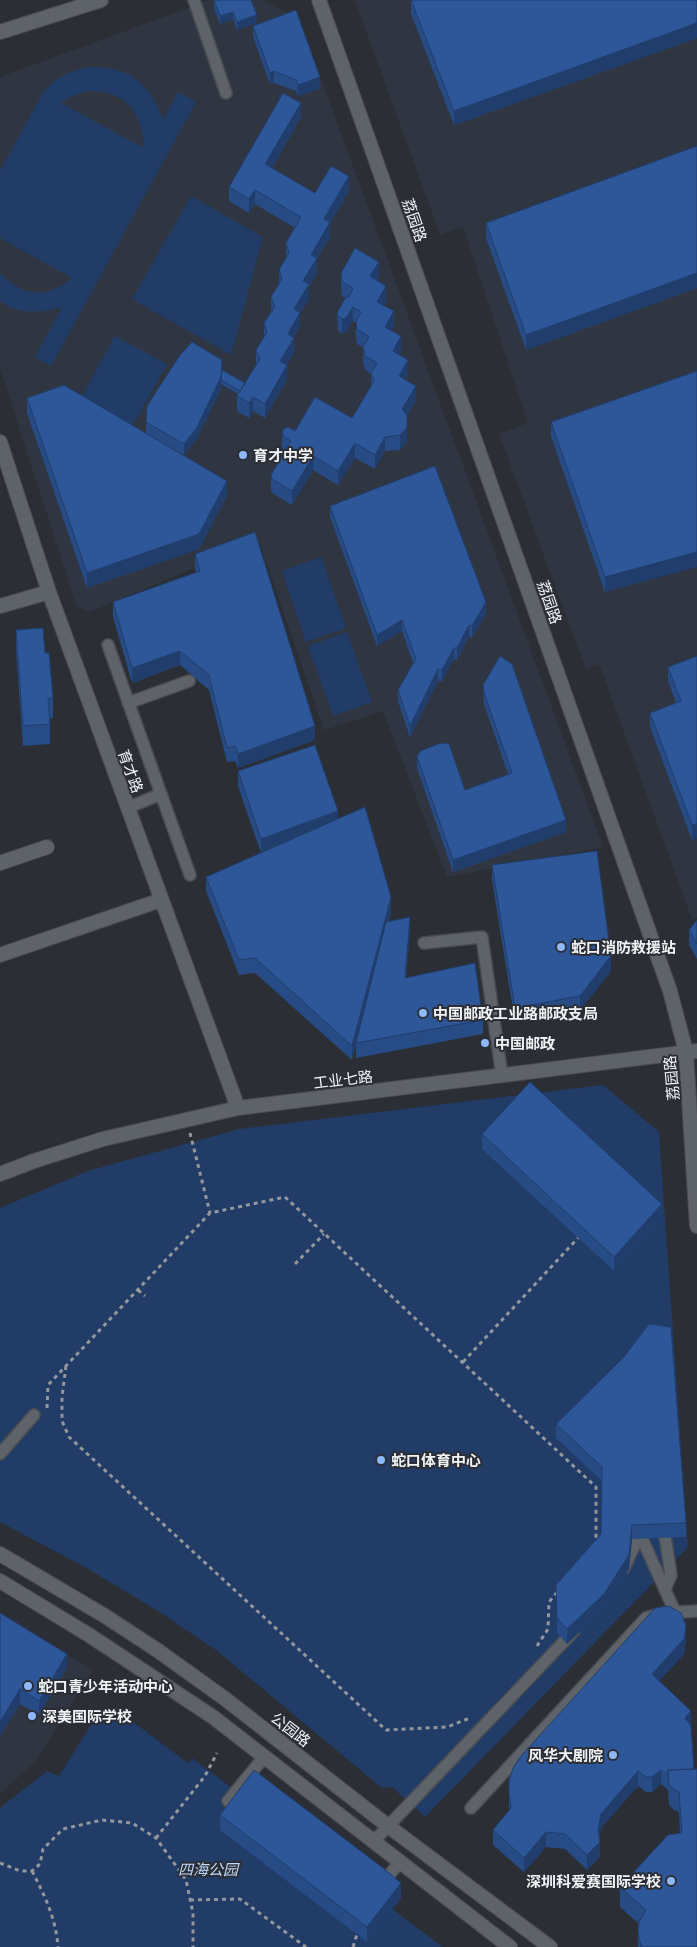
<svg xmlns="http://www.w3.org/2000/svg" width="697" height="1947" font-family="'PT Serif','Noto Sans SC',serif">
	<style>
		.built { fill: #2f3642 }
		.green { fill: #213c67; fill-rule: evenodd }
		.lines { fill: none; stroke-linecap: round; stroke-linejoin: round }
		.service-casing { stroke: #494c51; stroke-width: 14 }
		.minor-casing { stroke: #494c51; stroke-width: 16 }
		.tertiary-casing { stroke: #494c51; stroke-width: 16 }
		.path { stroke: #94979c; stroke-width: 3; stroke-dasharray: 4 4; stroke-linecap: butt }
		.service { stroke: #5e6269; stroke-width: 11 }
		.minor { stroke: #5e6269; stroke-width: 14 }
		.tertiary { stroke: #5e6269; stroke-width: 14 }
		.wall { fill: #274b84 }
		.shaded-wall { fill: #203d6b }
		.building { fill: #2d5799; stroke: #203d6b }
		.poi-dot { fill: #8db9fc; stroke: #2b2f35; stroke-width: 2 }
		.labels { text-anchor: middle; dominant-baseline: central; stroke-width: 4; stroke-linejoin: round; paint-order: stroke }
		.street-label { font-size: 15px; fill: #f1f3f7; stroke: #2b2f35 }
		.poi-label { font-size: 15px; font-weight: bold; fill: #f1f3f7; stroke: #2b2f35; text-anchor: start }
		.park-label { font-size: 15px; font-style: italic; fill: #bfd7fd; stroke: #2b2f35 }
	</style>
	<rect width="100%" height="100%" fill="#2b2f35"/>
	<!-- built -->
	<path class="built" d="M210,0H263L299,19L603,847L447,877L383,711L324,730L259,541L89,612L77,607L0,368V77Z
		M355,0H697V917L692,919L599,664L586,669L499,434L528,423L463,227L440,235Z
		M0,1612L93,1670L35,1762L0,1793Z"/>
	<!-- green -->
	<path class="green" d="M87,67C129,66 148,81 163,119L178,92L196,102L51,366L35,357L62,307C41,313 19,315 0,301V273C22,297 48,299 72,278L0,238V171L43,92L56,80L70,72ZM87,91C125,90 142,111 144,148L61,103L73,96Z
		M191,196L263,237L231,355L132,299Z
		M115,336L167,364L132,427L80,399Z
		M321,557L346,628L306,642L282,571Z
		M347,632L372,702L333,716L308,646Z
		M603,1085L659,1132L688,1547L425,1817L392,1787L382,1788L216,1650L155,1609L85,1567L0,1522V1208L88,1171L239,1129Z
		M112,1708L117,1710L188,1763L192,1758L443,1947H0V1808L47,1771L59,1776L96,1717L104,1711Z"/>
	<g class="lines">
		<!-- service casing -->
		<g class="service-casing">
			<path id="service" d="M194,0L226,93
				M108,645L161,794L127,808
				M128,703L189,681
				M161,794L190,875
				M424,943L482,937L502,1076
				M0,1454L34,1415
				M663,1523L671,1575L665,1589
				M640,1534L675,1612
				M624,1568L640,1534L641,1525
				M237,1808L228,1801L264,1757
				M471,1808L646,1618L663,1613L697,1611
				M374,1841L574,1631
				M383,1882L400,1862"/>
		</g>
		<!-- minor casing -->
		<g class="minor-casing">
			<path id="minor" d="M0,442L49,592L238,1108
				M0,606L49,592
				M0,863L47,847
				M0,955L161,900"/>
		</g>
		<!-- tertiary casing -->
		<g class="tertiary-casing">
			<path id="tertiary" d="M319,0L670,991L686,1052L697,1226
				M0,32L101,0
				M0,1174L34,1161L103,1139L238,1108L697,1051
				M0,1554L105,1616L157,1650L224,1698L388,1826L550,1947
				M0,1581L89,1635L213,1717L510,1947"/>
		</g>
		<!-- path -->
		<path class="path" d="M190,1133L210,1213
			M295,1264L324,1234
			M138,1290L145,1296
			M463,1362L578,1238
			M66,1366L62,1397V1421L69,1437L386,1730L447,1727L470,1718
			M47,1408L48,1385L210,1213L285,1197L596,1487V1541
			M537,1646L548,1629L549,1602L558,1591
			M156,1838L205,1776L217,1753
			M0,1863L20,1871H32L40,1864L43,1849L63,1829L102,1820L132,1823L156,1838L186,1880L193,1913V1947
			M32,1871C45,1896 56,1919 58,1947
			M190,1900L240,1899L306,1947
			M353,1947L357,1934"/>
		<!-- service -->
		<use href="#service" class="service"/>
		<!-- minor -->
		<use href="#minor" class="minor"/>
		<!-- tertiary -->
		<use href="#tertiary" class="tertiary"/>
	</g>
	<!-- wall -->
	<path class="wall" d="M214,0L257,23L237,30L233,19L220,24L214,8Z
		M411,0H697V38L454,125L411,14Z
		M253,26L320,88L298,96L296,91L274,83L270,84L253,37Z
		M301,117L272,168L315,193L349,191L330,223V237L317,259V273L309,287V299L300,313V327L294,337V352L287,365V380L265,418L253,411L249,418L237,411V396L238,394L221,384V382V389L196,440L184,455L159,441L227,496L199,549L87,588L27,413V398L146,433V422L222,370L245,383L256,364V350L264,337V323L271,312V297L279,284V270L286,258V243L295,228L255,204L249,213L229,201V187Z
		M697,146V288L526,350L486,238V223Z
		M341,273L379,276L377,280L386,301L384,305L394,326L391,330L401,351L399,355L408,375L405,380L416,400L407,416V442L400,450L385,451L375,469L355,458L338,485L313,470L292,505L272,493L271,489V475L284,452L283,451L282,446V432L295,431L352,418L371,386V374L365,370L363,362V347L357,344L356,336V323L353,321L346,332L342,334L338,331L337,313L345,298L342,296L341,288Z
		M697,371L605,592L551,436V422Z
		M330,506L486,614L472,638L469,636L457,660L454,659L442,681H438L410,737L398,701V690L413,663L402,631L377,646L330,517Z
		M195,554L315,740L238,768L235,761L227,762L209,690L180,665L132,683L113,617V602L196,573L195,569Z
		M16,630L45,653L53,698V718H50V744L23,746L16,650Z
		M697,656V838L692,840L650,727V713L676,703L668,681V667Z
		M483,685L566,832L453,872L417,768V757L465,790L508,774L484,704Z
		M238,771L338,819L391,911L389,921L410,931L406,978L483,1020V1034L356,1058V1045L352,1060L255,973L239,975L206,891V877L261,853L238,786Z
		M492,865L611,971L580,1010L515,1022L492,880Z
		M697,920V959L689,945V930Z
		M482,1134L662,1218L614,1271L482,1149Z
		M556,1424L686,1523V1537L632,1539L629,1569L604,1609L567,1644L557,1633L556,1585L601,1534L602,1481L556,1438Z
		M0,1613L67,1668L39,1715L20,1704L0,1736Z
		M686,1640L684,1654L659,1681L691,1726L697,1947H638V1930L639,1924L620,1907V1887L680,1833L679,1812L674,1810L669,1805L668,1790L661,1784L652,1792H646L638,1786L601,1828L599,1838L600,1857L587,1870L565,1849L546,1847L524,1872L493,1845V1830L509,1811V1794Z
		M220,1815L401,1898L367,1942L220,1830Z"/>
	<!-- shaded-wall -->
	<path class="shaded-wall" d="M233,12V19L220,24V16Z
		M257,15V23L237,30V22Z
		M697,23V38L454,125V111Z
		M274,71V83L270,84V73Z
		M320,77V88L298,96V85Z
		M301,103V117L265,179V164Z
		M349,176V191L330,223V237L317,259V273L309,287V299L300,313V327L288,348V334L311,255L324,219Z
		M255,190V204L249,213V199Z
		M379,262V276L370,291V276Z
		M697,273V288L526,350V335Z
		M386,286V301L377,316V302Z
		M353,307V321L346,332L342,334V319Z
		M394,311V326L385,341V327Z
		M401,336V351L393,366V351Z
		M294,338V352L280,376V361Z
		M222,360L221,389L196,440L184,455V444Z
		M408,360V375L399,391V376Z
		M287,365V380L265,418V404Z
		M416,386V400L402,424V409Z
		M253,397V411L249,418V403Z
		M407,416V442L400,450V435Z
		M385,437V451L375,469V455Z
		M355,443V458L338,485V471Z
		M313,456V470L292,505V491Z
		M227,481V496L199,549L87,588V573Z
		M697,552V567L605,592V577Z
		M486,602V614L472,638V626Z
		M402,620V631L377,646V635Z
		M469,625V636L457,660V648Z
		M454,648V659L442,681V670Z
		M180,651V665L132,683V668Z
		M438,669V681L410,737V726Z
		M315,726V740L238,768V754Z
		M338,811V826L261,854V839Z
		M566,820V832L453,872V860Z
		M697,824V838L692,840V825Z
		M391,897V911L352,1060V1046Z
		M410,917V931L405,993V978Z
		M611,956V971L580,1010V996Z
		M662,1204V1218L614,1271V1257Z
		M632,1525V1539L629,1569L604,1609L567,1644V1629Z
		M686,1625V1640L684,1654L652,1689V1674Z
		M67,1654V1668L39,1715V1701Z
		M20,1689V1704L0,1736V1722Z
		M691,1711V1726L685,1732V1718Z
		M661,1770V1784L652,1792V1777Z
		M638,1771V1786L601,1828L598,1845L600,1842V1857L587,1870V1855L598,1830L601,1814Z
		M546,1832V1847L524,1872V1858Z
		M401,1883V1898L367,1942V1927Z"/>
	<!-- building -->
	<path class="building" d="M214,0H251L257,15L237,22L233,12L220,16Z
		M411,0H697V23L454,111Z
		M296,10L320,77L298,85L296,80L274,71L270,73L253,26Z
		M283,93L301,103L265,164L315,193L331,166L349,176L324,219L330,222L311,255L317,258L303,281L309,284L294,309L300,312L288,334L294,338L280,361L287,365L265,404L253,397L249,403L237,396L260,359L256,350L267,332L264,323L275,307L271,297L282,279L279,270L289,253L286,243L301,217L255,190L249,199L229,187Z
		M697,146V273L526,335L486,223Z
		M355,248L379,262L370,276L386,286L377,302L394,311L385,327L401,336L393,351L408,360L399,376L416,386L402,409L407,416V428L400,435L385,437L375,455L355,443L338,471L313,456L292,491L272,479L271,475L291,441L283,436L282,432L285,428L288,427L295,431L315,397L352,418L374,381L371,374L377,363L365,356L363,347L369,337L357,329L356,322L361,312L353,307L346,318L342,319L338,316L337,313L346,297H349L353,288L342,282L341,273Z
		M192,342L222,360L221,377L196,429L184,444L146,422L147,406L180,355Z
		M222,370L245,383L240,391L221,380Z
		M697,371V552L605,577L551,422Z
		M64,385L227,481L199,534L87,573L27,398Z
		M435,466L486,602L472,626L469,625L457,648H454L442,670L438,669L410,726L398,690L416,659L402,620L377,635L330,506Z
		M255,532L315,726L238,754L235,746L227,748L209,675L180,651L132,668L113,602L200,571L195,554Z
		M43,628L45,653H49L53,698L48,699L50,724L23,726L16,630Z
		M500,656L512,664L566,820L453,860L417,757L420,751L441,743L449,744L465,790L512,773L484,693L483,685Z
		M697,656V824L692,825L650,713L681,701L668,667Z
		M315,745L338,811L261,839L238,771Z
		M365,807L391,897L352,1046L255,958L239,960L206,877Z
		M597,851L611,956L580,996L515,1008L492,865Z
		M410,917L405,978L475,963L483,1020L356,1043L386,922Z
		M697,920V944L689,930Z
		M530,1082L662,1204L614,1257L482,1134Z
		M649,1324L671,1327L686,1523L632,1525L629,1555L604,1594L567,1629L557,1618L556,1585L601,1534L602,1467L556,1424L623,1358Z
		M669,1606L681,1613L686,1625L684,1639L652,1674L691,1711L685,1718L691,1726L694,1769L668,1770V1775L661,1770L652,1777H646L638,1771L601,1814L598,1830L600,1842L587,1855L565,1834L546,1832L524,1858L493,1830L511,1808L509,1794V1780L514,1766L522,1755L655,1608Z
		M0,1613L67,1654L39,1701L20,1689L0,1722Z
		M697,1769V1947H642L639,1939L638,1930L639,1922L646,1910L620,1887L668,1835L682,1833L679,1792L674,1790L669,1785L668,1770Z
		M254,1770L383,1868L401,1883L367,1927L220,1815Z"/>
	<!-- markers -->
	<g class="poi-dot">
		<circle cx="243" cy="455" r="5"/>
		<circle cx="561" cy="947" r="5"/>
		<circle cx="423" cy="1013" r="5"/>
		<circle cx="485" cy="1043" r="5"/>
		<circle cx="381" cy="1460" r="5"/>
		<circle cx="28" cy="1686" r="5"/>
		<circle cx="32" cy="1716" r="5"/>
		<circle cx="613" cy="1755" r="5"/>
		<circle cx="671" cy="1881" r="5"/>
	</g>
	<g class="labels">
		<!-- street labels -->
		<g class="street-label">
			<text transform="translate(415 220) rotate(71)">荔园路</text>
			<text transform="translate(550 602) rotate(71)">荔园路</text>
			<text transform="translate(131 771) rotate(70)">育才路</text>
			<text transform="translate(671 1078) rotate(-95)">荔园路</text>
			<text transform="translate(343 1079) rotate(-7)">工业七路</text>
			<text transform="translate(291 1729) rotate(38)">公园路</text>
		</g>
		<!-- poi labels -->
		<g class="poi-label">
			<text x="253" y="455">育才中学</text>
			<text x="571" y="947">蛇口消防救援站</text>
			<text x="433" y="1013">中国邮政工业路邮政支局</text>
			<text x="495" y="1043">中国邮政</text>
			<text x="391" y="1460">蛇口体育中心</text>
			<text x="38" y="1686">蛇口青少年活动中心</text>
			<text x="42" y="1716">深美国际学校</text>
			<text x="603" y="1755" text-anchor="end">风华大剧院</text>
			<text x="661" y="1881" text-anchor="end">深圳科爱赛国际学校</text>
		</g>
		<!-- park labels -->
		<g class="park-label">
			<text x="208" y="1869">四海公园</text>
		</g>
	</g>
</svg>
